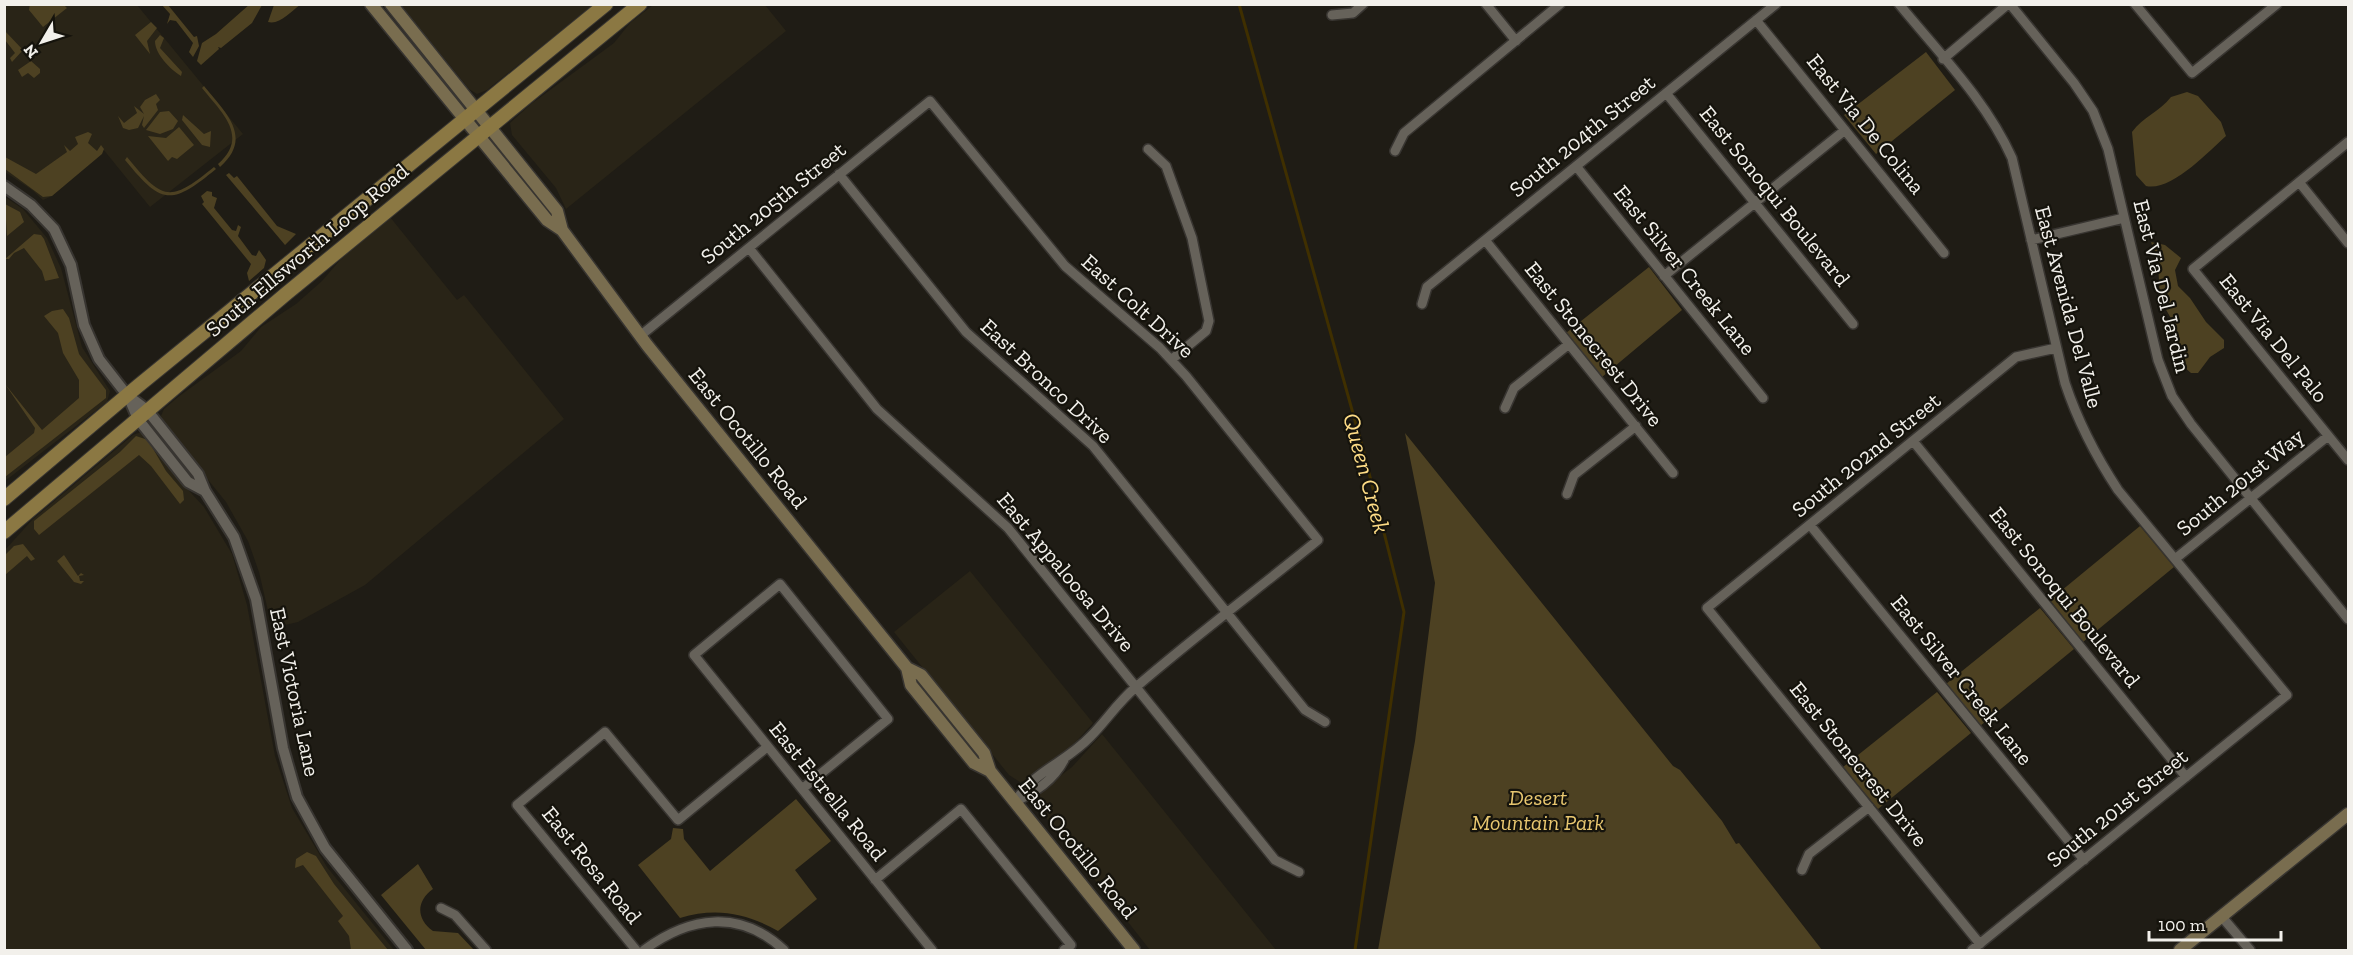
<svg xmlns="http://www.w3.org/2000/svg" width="2353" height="955" font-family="'Zilla Slab',serif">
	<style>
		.built { fill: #292417 }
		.green { fill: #4d4122 }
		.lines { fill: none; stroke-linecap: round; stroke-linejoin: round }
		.stream { stroke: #3f2f00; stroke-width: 3 }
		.minor-casing { stroke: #383531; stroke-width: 12 }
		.tertiary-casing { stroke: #383531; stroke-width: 14 }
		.secondary-casing { stroke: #383531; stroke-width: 15 }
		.primary-casing { stroke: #383531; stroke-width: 16 }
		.minor { stroke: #66625a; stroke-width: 9 }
		.tertiary { stroke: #66625a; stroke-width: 10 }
		.secondary { stroke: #796d4f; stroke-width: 12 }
		.primary { stroke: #8b7843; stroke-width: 14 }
		.labels { text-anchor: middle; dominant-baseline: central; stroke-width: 4.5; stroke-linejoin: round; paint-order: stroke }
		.street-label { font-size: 22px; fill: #f2f0eb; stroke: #15130c }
		.park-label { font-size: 22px; font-style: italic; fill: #e8c770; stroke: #15130c }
		.water-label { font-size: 24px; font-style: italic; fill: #fedc86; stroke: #15130c }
	</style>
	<rect width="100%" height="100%" fill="#1f1c15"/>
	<!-- built -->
	<path class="built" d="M7,4L137,5L243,134L150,207L103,149L52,196L43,200L32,190L5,172L4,7Z
		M401,5H593L487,90L477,94L469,89Z
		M653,5H765L786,31L566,209L556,188L512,135L510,123L531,104L614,43L630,23Z
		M5,197L23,209L47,238L61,268L82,347L110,391L107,402L5,481Z
		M390,217L457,300L464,295L564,419L365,585L298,622L272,628L259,572L248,541L226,502L163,424L161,416L164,409L178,397L241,351L261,327L296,304L322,281L341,259Z
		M141,432L152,440L168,468L204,507L232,554L247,605L275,756L292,808L327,867L394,950H5V550L33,519L133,435Z
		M970,571L1093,723L1074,744L1027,780L1020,782L1009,775L894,632Z
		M1102,734L1276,950H1150L1036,805L1041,791L1072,767Z"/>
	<!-- green -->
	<path class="green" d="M30,4L64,5L67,8L43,27L29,10Z
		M250,4L262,5L252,23L221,48L218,47L219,49L201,65L197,61L202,43L216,34Z
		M162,5H168L194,37L197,36L199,46L193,57L189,52L193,43L176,21L170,20L167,24L170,14Z
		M274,5V4L300,5C290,12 280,25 268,22Z
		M151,22L157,28L147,41L150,54L135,35Z
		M5,31L23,50L12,62L10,58L15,53L5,40Z
		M160,35L164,38L160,48L182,72L181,76C170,69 155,54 155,41Z
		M1926,52L1955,90L1876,154L1844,115Z
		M31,61L40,69V73L34,78L28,73L22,77L18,70Z
		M204,86C225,112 254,137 220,167L218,164C250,136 221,112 202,88Z
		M2187,92L2198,96L2221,122L2226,136C2208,152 2171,192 2146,186L2136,175L2132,132C2143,117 2159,112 2171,97Z
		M156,94L160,100L156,104L158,110L144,128L142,125L144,116L138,128L129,130L123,128L118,116L124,123L137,113L134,106L144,114L140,107L145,100Z
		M169,111L178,121L173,129L160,134L146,130L160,112Z
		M183,115L204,134L211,131L210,147L202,145L182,120Z
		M179,127L194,145L177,159L172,157L168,161L148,136L166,138Z
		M88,132L92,134L88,143L97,151L101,145L104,149L102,154L52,196L43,197L5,169V157L36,174L67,152L64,145L70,151L78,144L75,137Z
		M127,157C163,201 170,203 214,167L216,169C171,206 162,205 125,160Z
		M229,173L234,178L237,176L277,226L296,234L285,245L226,175Z
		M207,191L212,192V196L217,198L214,208L232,230L236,231L238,225L241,227L238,236L252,255L256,256L259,250L266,260L264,268L249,281L247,273L251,264L202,204L204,202L201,196Z
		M5,204L20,212L24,222L7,236Z
		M34,234L41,235L44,239L59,278L45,281L42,271L24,248L14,253L9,259H5Z
		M2151,242L2165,245L2181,258L2175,270L2178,286L2190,298L2206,322L2224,340V348L2210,357L2198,373H2191L2183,366L2173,322L2160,299L2158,263Z
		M1649,267L1682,310L1602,377L1566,333Z
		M63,309L69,318L79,354L106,390V398L5,477V457L34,433L35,428L5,384L42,430L79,398V380L63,353L58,333L44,316L52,311Z
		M1405,433L1673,766L1680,770L1722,821L1736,844L1739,843L1822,950H1378L1415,741L1435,583Z
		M136,436L148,440L166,471L183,491L184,500L180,504L151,466L139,455L39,535L34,529V521L120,452Z
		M2140,526L2174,567L2083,642L2050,600Z
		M23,544L35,559L31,561L27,556L5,575V555L14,546Z
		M64,555L78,576L81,573L84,575L79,576L80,581H84L81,584L74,582L57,561Z
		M2040,608L2074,649L1980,726L1946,684Z
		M1937,692L1971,733L1878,809L1843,767Z
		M796,799L831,841L795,870L817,899L778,931C746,913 716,907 680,918L638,865L671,839L673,828L683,829L684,839L710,871Z
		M307,852L316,856L334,884L388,950H351L349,936L338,921L343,916L303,865L295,868L296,859Z
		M418,864L433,889C416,901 416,919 433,931L458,933L474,950H426L381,895Z"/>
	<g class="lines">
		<!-- stream -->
		<path class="stream" d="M1239,4L1364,453L1404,612L1355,950"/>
		<!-- minor casing -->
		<g class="minor-casing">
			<path id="minor" d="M1486,4L1516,41
				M1899,4C1939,53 1986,100 2012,158L2065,383C2078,422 2095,455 2118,490L2287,695L1972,950
				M2010,4L2074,83L2093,111L2108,149L2158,360L2172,396L2191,424L2348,619
				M2135,4L2192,73L2277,4
				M1332,15L1353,13L1363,4
				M1756,20L1944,253
				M1943,59L2008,4
				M1666,93L1853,324
				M2348,142L2193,269L2348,460
				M1148,149L1166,166L1192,238L1209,321L1206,331L1171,360
				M1395,151L1404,133L1560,4
				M1576,166L1763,398
				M839,174L966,332L1093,446L1305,710L1325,722
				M2299,182L2348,243
				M1485,240L1673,473
				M2031,240L2124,218
				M749,248L877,409L1008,528L1275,860L1299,872
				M1664,276L1845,130
				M1422,304L1427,287L1776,4
				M640,336L930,101L1065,266L1160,348L1186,376L1318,540C1258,589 1195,636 1136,687C1118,702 1106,721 1090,737C1064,764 1036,769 1015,802
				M1505,408L1514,388L1569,344
				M1913,441L2186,777
				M1567,494L1574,475L1636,426
				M1810,525L2084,860
				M2175,559L2328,436
				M802,789L888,719L780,584L694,655L932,950
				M1015,802C1036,791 1053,781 1064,760
				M1802,870L1809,854L1869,807
				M875,880L961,809L1071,945L1064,950
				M441,908L455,915L486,950
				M2222,917L2250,950
				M1980,944L1707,608L2016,357L2056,348
				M636,950L517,805L605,732L678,820L767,747
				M644,950C690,916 740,909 784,950"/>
		</g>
		<!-- tertiary casing -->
		<g class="tertiary-casing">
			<path id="tertiary" d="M4,186L31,205L54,229L71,265L84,325L99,359L127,395L147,410L198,474L205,491L234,537L256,599L283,748L297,797L325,848L407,950
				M129,398L138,419L188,482L205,491"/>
		</g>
		<!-- secondary casing -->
		<g class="secondary-casing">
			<path id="secondary" d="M371,4L547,220L562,230
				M391,4L557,211L562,230L647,345L907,668L911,685L974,763L990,771
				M907,668L921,675L984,753L990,771L1134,950
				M2180,950L2348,814"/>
		</g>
		<!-- primary casing -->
		<g class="primary-casing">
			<path id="primary" d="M4,499L138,386L606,4
				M4,532L287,293L640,4"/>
		</g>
		<!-- minor -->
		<use href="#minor" class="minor"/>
		<!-- tertiary -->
		<use href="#tertiary" class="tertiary"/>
		<!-- secondary -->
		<use href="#secondary" class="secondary"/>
		<!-- primary -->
		<use href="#primary" class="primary"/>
	</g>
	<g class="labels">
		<!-- street labels -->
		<g class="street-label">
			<text transform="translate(1866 124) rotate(51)">East Via De Colina</text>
			<text transform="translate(1582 136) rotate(-39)">South 204th Street</text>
			<text transform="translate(1775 196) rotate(51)">East Sonoqui Boulevard</text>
			<text transform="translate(773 203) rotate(-39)">South 205th Street</text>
			<text transform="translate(307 250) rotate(-40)">South Ellsworth Loop Road</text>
			<text transform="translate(1685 270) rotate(51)">East Silver Creek Lane</text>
			<text transform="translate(2162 286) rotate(76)">East Via Del Jardin</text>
			<text transform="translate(1138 306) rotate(42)">East Colt Drive</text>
			<text transform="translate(2069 307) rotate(75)">East Avenida Del Valle</text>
			<text transform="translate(2274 338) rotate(51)">East Via Del Palo</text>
			<text transform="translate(1594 344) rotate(51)">East Stonecrest Drive</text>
			<text transform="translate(1047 381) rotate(43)">East Bronco Drive</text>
			<text transform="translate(748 438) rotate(51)">East Ocotillo Road</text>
			<text transform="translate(1866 455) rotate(-39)">South 202nd Street</text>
			<text transform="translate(2240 482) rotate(-39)">South 201st Way</text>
			<text transform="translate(1066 572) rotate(50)">East Appaloosa Drive</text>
			<text transform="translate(2065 597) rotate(51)">East Sonoqui Boulevard</text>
			<text transform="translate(1962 680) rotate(51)">East Silver Creek Lane</text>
			<text transform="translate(295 692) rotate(78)">East Victoria Lane</text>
			<text transform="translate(1859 764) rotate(51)">East Stonecrest Drive</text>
			<text transform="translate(828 791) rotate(51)">East Estrella Road</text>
			<text transform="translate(2117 808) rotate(-39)">South 201st Street</text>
			<text transform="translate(1078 848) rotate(51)">East Ocotillo Road</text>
			<text transform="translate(592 865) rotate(51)">East Rosa Road</text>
		</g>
		<!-- park labels -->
		<g class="park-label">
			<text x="1538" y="797">Desert<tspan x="1538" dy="25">Mountain Park</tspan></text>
		</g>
		<!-- water labels -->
		<g class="water-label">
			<text transform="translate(1367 473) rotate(75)">Queen Creek</text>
		</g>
	</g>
	<!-- border -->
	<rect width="2353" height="955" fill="none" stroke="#f2f0eb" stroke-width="12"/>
	<!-- north arrow -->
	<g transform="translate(42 42) rotate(231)" stroke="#15130c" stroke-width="4.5" paint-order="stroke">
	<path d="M0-4.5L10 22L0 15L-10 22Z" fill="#f2f0eb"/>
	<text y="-9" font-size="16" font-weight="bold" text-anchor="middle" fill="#f2f0eb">N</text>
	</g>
	<!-- scale -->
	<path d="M2149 931v9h132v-9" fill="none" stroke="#f2f0eb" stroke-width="3"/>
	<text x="2158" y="931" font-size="18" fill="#f2f0eb" stroke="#15130c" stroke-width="4.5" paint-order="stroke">100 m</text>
</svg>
